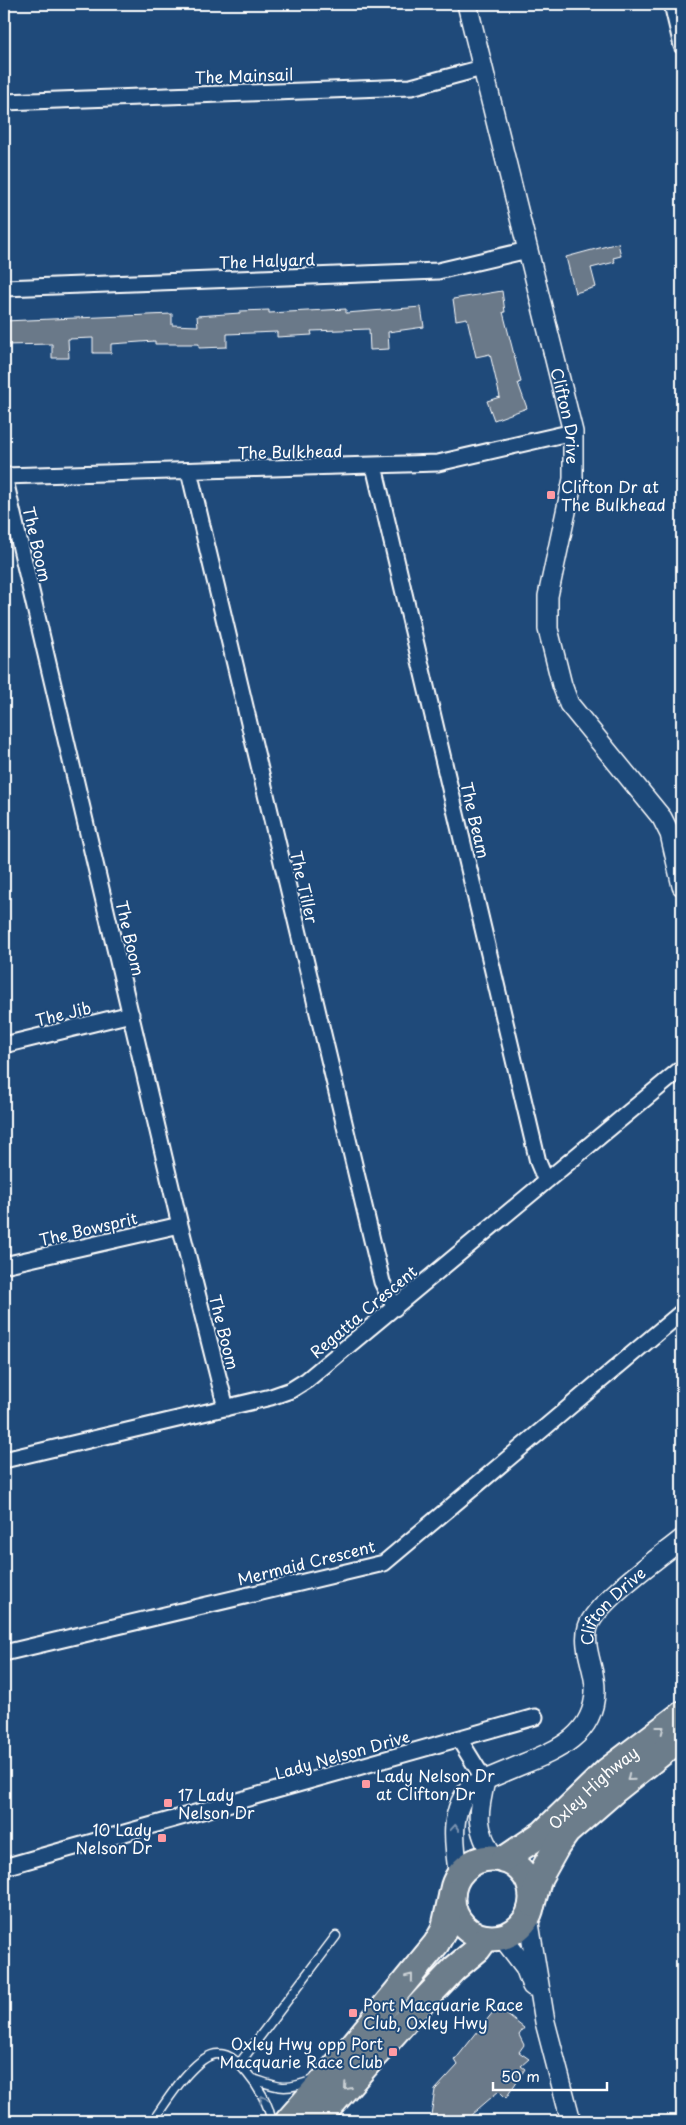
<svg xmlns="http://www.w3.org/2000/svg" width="686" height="2125" font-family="'Playpen Sans',sans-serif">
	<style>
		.building { fill: #6b7989; stroke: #fff }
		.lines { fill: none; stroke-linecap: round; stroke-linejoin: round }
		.service-casing { stroke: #fff; stroke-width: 11 }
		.minor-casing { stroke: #fff; stroke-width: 19 }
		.tertiary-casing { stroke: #fff; stroke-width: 22 }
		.primary-casing { stroke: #fff; stroke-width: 29 }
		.service { stroke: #1f4a7a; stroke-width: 8 }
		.minor { stroke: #1f4a7a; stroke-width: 15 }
		.tertiary { stroke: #1f4a7a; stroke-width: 19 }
		.primary { stroke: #6c7d8b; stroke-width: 25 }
		.oneway { stroke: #ccd2d6 }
		.oneway2 { stroke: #7992af }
		.poi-dot { fill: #ff9aa2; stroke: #1f4a7a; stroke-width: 2 }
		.labels { text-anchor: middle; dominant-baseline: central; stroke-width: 4; stroke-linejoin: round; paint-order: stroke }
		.street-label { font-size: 16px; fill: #fff; stroke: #1f4a7a }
		.poi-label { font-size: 16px; fill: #fff; stroke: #1f4a7a; text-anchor: start }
	</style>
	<rect width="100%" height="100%" fill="#1f4a7a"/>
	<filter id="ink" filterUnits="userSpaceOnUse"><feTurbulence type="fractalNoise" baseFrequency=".02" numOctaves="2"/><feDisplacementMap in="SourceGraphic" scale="10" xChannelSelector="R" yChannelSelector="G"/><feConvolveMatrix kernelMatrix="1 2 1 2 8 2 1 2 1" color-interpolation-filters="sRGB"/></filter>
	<g filter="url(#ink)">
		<!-- building -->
		<path class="building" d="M618,243L621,256L613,258L615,262L591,268L596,287L575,293L566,257Z
			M502,291L505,312H503L521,382L518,383L527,408L494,420L487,401L500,397L490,354L476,357L467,318L456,320L453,299Z
			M421,307L424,327L388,332L389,349L370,350L369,329L311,331L312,335L277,337V332L227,334V347L199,348V344H155V341L111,344V353H93V338L68,339L69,358H52V344L4,345V321L172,314V325L198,326L197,316L240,313V311L269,310V313L346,309V313Z
			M497,2007L524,2028L519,2035L524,2045L519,2052L529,2059L521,2066L525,2069L506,2098L499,2091L471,2115L470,2121H430L435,2090L458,2065L455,2060Z"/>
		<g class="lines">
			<!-- service casing -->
			<g class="service-casing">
				<path id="service" d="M239,2064L336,1936
					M251,2078C278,2088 286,2091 313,2080
					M153,2121C165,2104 196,2052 219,2054C231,2054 240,2065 247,2073C257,2085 270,2105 271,2121"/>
			</g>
			<!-- minor casing -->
			<g class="minor-casing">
				<path id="minor" d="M672,4L682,46
					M4,102L411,87L482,68
					M4,288L438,271L528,250
					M374,466L538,1162L546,1181
					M189,471L382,1282L395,1308
					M4,476L180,1225L226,1408
					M4,476L438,463L573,432
					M4,1045L131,1014
					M4,1265L180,1225
					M4,1460L271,1397L291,1390L307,1380L682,1068
					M4,1653L384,1563L682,1312
					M459,1739L485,1781
					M4,1867L535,1717"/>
			</g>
			<!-- tertiary casing -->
			<g class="tertiary-casing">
				<g id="tertiary">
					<path id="s1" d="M467,4L573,432V479L548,596V629L562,685L569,704L662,818L670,834L682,886"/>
					<path d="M485,1781C477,1815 475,1828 494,1858"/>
					<path id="s2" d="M459,1876C454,1845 448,1809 473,1785C490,1778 506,1771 523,1764C558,1750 594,1735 595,1691C596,1670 582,1648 588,1627C596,1602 660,1557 682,1539"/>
					<path d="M528,1917L545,2022L571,2121"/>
					<path d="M502,1937L525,1967L532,1986"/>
				</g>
			</g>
			<!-- primary casing -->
			<g class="primary-casing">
				<g id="primary">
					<circle cx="492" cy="1898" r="40"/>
					<path id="s3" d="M503,1860L543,1833L607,1771L682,1714"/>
					<path d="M532,1904L539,1878L557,1846L567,1832L614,1791L682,1737"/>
					<path d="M288,2121L330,2073L436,1944L444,1930L452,1894"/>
					<path d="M317,2121L414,2011L454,1969L478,1949L486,1938"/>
				</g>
			</g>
			<!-- service -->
			<use href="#service" class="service"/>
			<!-- minor -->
			<use href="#minor" class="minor"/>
			<!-- tertiary -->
			<use href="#tertiary" class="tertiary"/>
			<!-- primary -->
			<use href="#primary" class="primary"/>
		</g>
		<!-- one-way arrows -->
		<defs><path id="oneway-chevron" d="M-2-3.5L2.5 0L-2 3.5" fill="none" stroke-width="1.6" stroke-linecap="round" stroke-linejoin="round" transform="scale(1.25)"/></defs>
		<g class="oneway">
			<use href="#oneway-chevron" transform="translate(661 1729) rotate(-37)"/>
			<use href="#oneway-chevron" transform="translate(630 1778) rotate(141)"/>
			<use href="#oneway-chevron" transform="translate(410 1977) rotate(-51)"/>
			<use href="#oneway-chevron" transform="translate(347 2087) rotate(131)"/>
		</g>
		<g class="oneway2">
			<use href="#oneway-chevron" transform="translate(455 1828) rotate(-85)"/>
			<use href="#oneway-chevron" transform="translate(263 2099) rotate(-118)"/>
		</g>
	</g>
	<!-- markers -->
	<g class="poi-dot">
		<rect x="546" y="490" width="10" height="10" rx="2.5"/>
		<rect x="361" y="1779" width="10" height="10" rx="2.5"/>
		<rect x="163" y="1798" width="10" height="10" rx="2.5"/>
		<rect x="157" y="1833" width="10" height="10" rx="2.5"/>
		<rect x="348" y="2008" width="10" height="10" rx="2.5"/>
		<rect x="388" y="2047" width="10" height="10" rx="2.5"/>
	</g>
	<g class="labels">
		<!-- street labels -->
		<g class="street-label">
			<text transform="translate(244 75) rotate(-2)">The Mainsail</text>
			<text transform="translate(267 260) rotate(-2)">The Halyard</text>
			<text stroke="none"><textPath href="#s1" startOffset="424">Clifton Drive</textPath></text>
			<text transform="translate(290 451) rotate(-1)">The Bulkhead</text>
			<text transform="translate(38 544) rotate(77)">The Boom</text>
			<text transform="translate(476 820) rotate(77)">The Beam</text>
			<text transform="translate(305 887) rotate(77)">The Tiller</text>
			<text transform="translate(131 938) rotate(77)">The Boom</text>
			<text transform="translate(63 1013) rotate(-14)">The Jib</text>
			<text transform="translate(88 1228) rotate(-13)">The Bowsprit</text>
			<text transform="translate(363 1311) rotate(-40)">Regatta Crescent</text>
			<text transform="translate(225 1332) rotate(76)">The Boom</text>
			<text transform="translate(306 1562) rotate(-14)">Mermaid Crescent</text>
			<text stroke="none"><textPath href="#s2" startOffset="356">Clifton Drive</textPath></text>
			<text transform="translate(342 1754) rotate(-16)">Lady Nelson Drive</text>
			<text stroke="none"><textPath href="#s3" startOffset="116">Oxley Highway</textPath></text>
		</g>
		<!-- poi labels -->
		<g class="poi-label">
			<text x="561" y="486">Clifton Dr at<tspan x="561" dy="18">The Bulkhead</tspan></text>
			<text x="376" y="1775">Lady Nelson Dr<tspan x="376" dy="18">at Clifton Dr</tspan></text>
			<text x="178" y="1794">17 Lady<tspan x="178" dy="18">Nelson Dr</tspan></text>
			<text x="152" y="1829" text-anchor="end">10 Lady<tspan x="152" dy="18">Nelson Dr</tspan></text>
			<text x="363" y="2004">Port Macquarie Race<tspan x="363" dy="18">Club, Oxley Hwy</tspan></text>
			<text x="383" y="2043" text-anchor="end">Oxley Hwy opp Port<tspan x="383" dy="18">Macquarie Race Club</tspan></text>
		</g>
	</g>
	<!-- margin -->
	<rect width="686" height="2125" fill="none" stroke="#1f4a7a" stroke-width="20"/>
	<rect x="10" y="10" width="666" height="2105" fill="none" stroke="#fff" stroke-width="2" filter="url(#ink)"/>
	<!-- scale -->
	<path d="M493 2082v8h114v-8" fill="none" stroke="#ffffff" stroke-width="2.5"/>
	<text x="501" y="2082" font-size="15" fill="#ffffff" stroke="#1f4a7a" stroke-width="4" paint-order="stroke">50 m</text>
</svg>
